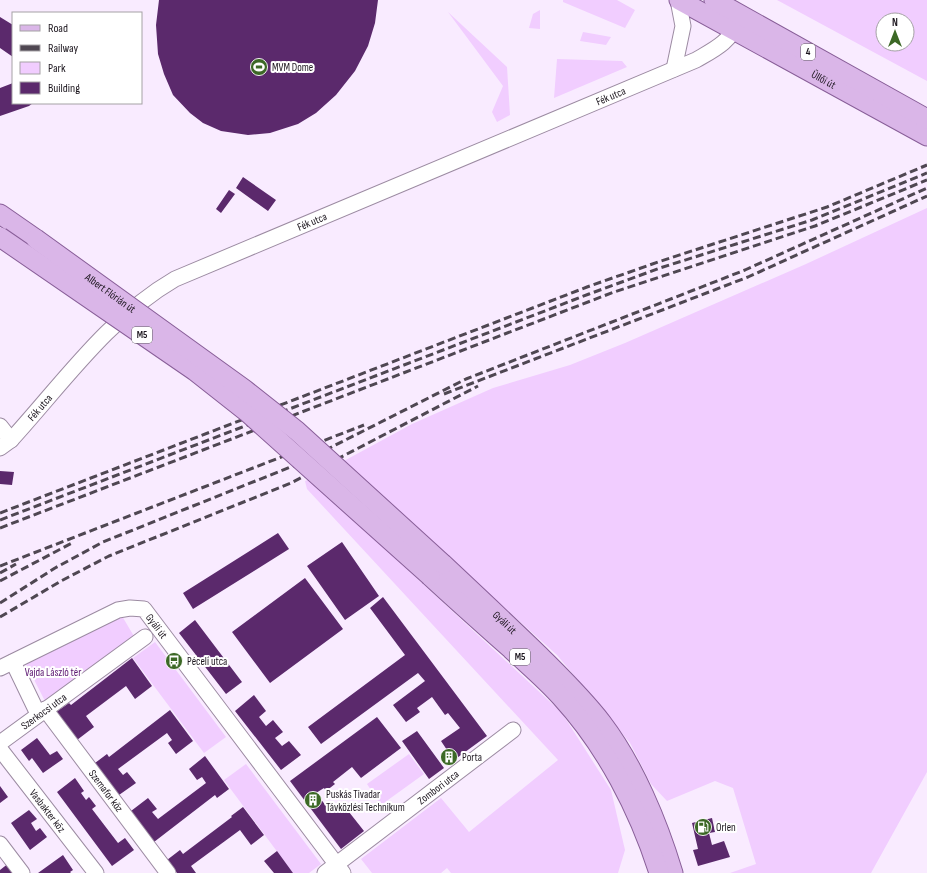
<svg xmlns="http://www.w3.org/2000/svg" width="927" height="873" font-family="'Sofia Sans Condensed',sans-serif">
	<style>
		.green { fill: #f1cdff; fill-rule: evenodd }
		.building { fill: #5b296c }
		.lines { fill: none; stroke-linecap: round; stroke-linejoin: round }
		.minor-casing { stroke: #9c8ba2; stroke-width: 17 }
		.major-casing { stroke: #885e98; stroke-width: 21 }
		.minor { stroke: #fff; stroke-width: 15 }
		.major { stroke: #dab6e8; stroke-width: 19 }
		.rail { stroke: #4f4752; stroke-width: 3; stroke-dasharray: 8 4; stroke-linecap: butt }
		.major-bridge-casing { stroke: #885e98; stroke-width: 21; stroke-linecap: butt }
		.major-bridge { stroke: #dab6e8; stroke-width: 19 }
		.labels { text-anchor: middle; dominant-baseline: central; stroke-width: 4; stroke-linejoin: round; paint-order: stroke }
		.shield { fill: #fff; stroke: #615d62; stroke-width: 1 }
		.shield-label { font-size: 10px; font-weight: bold; fill: #1d171f }
		.poi-label { font-size: 11px; fill: #1d171f; stroke: #fff; text-anchor: start }
		.street-label { font-size: 11px; fill: #1d171f; stroke: #fff }
		.park-label { font-size: 11px; fill: #5b1670; stroke: #fff }
	</style>
	<rect width="100%" height="100%" fill="#f9ebff"/>
	<!-- green -->
	<path class="green" d="M563,0H617L635,10L625,28L563,2Z
		M777,0H927V81ZM883,20H907V44H883Z
		M540,10V29L529,28L533,14Z
		M448,12L507,67L510,115L497,122L492,112L503,86Z
		M583,32L611,37L606,45L580,41Z
		M557,59L622,61L627,67L554,98Z
		M927,208V772L871,873H730L756,864L733,788L715,781L667,801L651,784L630,743L557,655L342,462L412,424L493,388L570,365L625,343L806,264Z
		M310,479L562,713L611,790L625,850L618,873H451L447,868L441,873H372L361,859L441,798L469,832L558,760L307,489L305,481Z
		M122,616L135,638L46,703L26,664Z
		M155,642L226,737L204,753L133,658Z
		M409,754L424,774L381,805L367,784Z
		M246,764L321,864L309,873H293L224,780Z"/>
	<!-- building -->
	<path class="building" d="M159,0H378L375,23L368,46L355,71L336,95L316,113L298,124L270,133L248,135L221,131L203,123L190,113L173,95L164,74L158,54L156,25Z
		M0,17L13,25V57L0,48Z
		M13,83V103H33L29,106L0,116V88Z
		M243,177L276,200L268,211L236,188Z
		M229,190L235,194L221,213L216,209Z
		M0,471L14,472L12,485L0,484Z
		M278,533L289,549L193,609L183,593Z
		M342,542L379,596L345,620L307,566Z
		M305,578L343,629L270,683L232,632Z
		M383,597L487,736L450,763L443,753L447,750L441,741L460,728L448,713L445,715L432,697L417,708L420,712L406,722L393,705L425,681L418,673L321,744L308,727L405,655L370,608Z
		M195,620L242,682L226,694L179,633Z
		M132,658L152,686L135,699L126,686L86,716L94,727L77,740L56,712L69,703L71,705Z
		M254,695L266,711L259,717L266,726L273,720L283,732L275,738L282,746L289,741L301,755L281,770L235,711Z
		M170,710L193,741L176,754L168,743L172,740L167,733L118,769L123,775L127,772L136,783L119,795L95,763L107,754L109,757Z
		M377,717L401,748L361,778L352,767L333,782L335,784L326,791L324,788L316,793L330,811L334,808L337,812L343,807L348,813L349,812L364,831L341,849L290,781Z
		M417,731L444,768L429,779L402,741Z
		M37,738L50,755L57,751L63,759L43,773L32,758L29,761L21,750Z
		M205,756L229,789L217,798L215,795L154,842L131,811L148,798L157,809L152,812L158,819L206,783L202,777L197,780L189,769Z
		M75,778L84,791L81,793L86,800L89,797L96,806L92,809L118,843L125,838L134,850L112,866L57,792Z
		M0,786L8,797L0,803Z
		M243,807L264,835L251,845L240,830L191,866L196,873H177L167,860L180,850L183,854L232,817L231,816Z
		M29,810L37,819L31,823L36,831L40,828L47,837L30,850L11,823Z
		M712,818L715,832L709,833L712,845L724,841L730,857L698,866L693,850L698,849L692,823Z
		M277,851L293,873H274L264,861Z
		M63,855L73,870L70,872L71,873H38Z
		M9,863L15,873H0V870Z"/>
	<g class="lines">
		<!-- minor casing -->
		<g class="minor-casing">
			<g id="minor">
				<path d="M674,69L683,26L678,0"/>
				<path d="M0,426L11,440"/>
				<path id="s1" d="M0,448L11,440C63,383 108,318 175,279L696,60C713,50 731,42 738,21"/>
				<path d="M13,662L38,714"/>
				<path id="s2" d="M0,668L118,610L130,608L144,609L343,873"/>
				<path id="s3" d="M45,709L168,873"/>
				<path id="s4" d="M0,743L145,637"/>
				<path id="s5" d="M0,749L96,873"/>
				<path d="M0,844L22,873"/>
				<path id="s6" d="M325,873L513,730"/>
			</g>
		</g>
		<!-- major casing -->
		<g class="major-casing">
			<g id="major">
				<path id="s7" d="M679,0L927,136"/>
				<path d="M714,0L927,119"/>
				<path d="M0,214L36,239"/>
				<path id="s8" d="M443,564C475,594 507,624 538,654C560,676 583,698 602,723C634,765 658,823 673,873"/>
				<path d="M430,576C457,601 484,625 511,649C528,665 546,680 561,697C606,746 639,810 659,873"/>
			</g>
		</g>
		<!-- minor -->
		<use href="#minor" class="minor"/>
		<!-- major -->
		<use href="#major" class="major"/>
		<!-- rail -->
		<path class="rail" d="M444,394L748,277L927,196
			M0,513L587,287L658,262L827,207L927,165
			M0,520L589,294L660,268L812,220L927,173
			M0,528L614,292L815,226L927,180
			M0,566L364,425
			M0,573L16,564
			M0,581L72,543
			M0,603L55,568L103,542L298,464L466,379L745,270L927,188
			M0,617L61,581L109,556L291,483L478,386"/>
		<!-- major-bridge casing -->
		<g class="major-bridge-casing">
			<g id="major-bridge">
				<path d="M0,237L195,371L247,412L430,576"/>
				<path id="s9" d="M36,239L244,389L297,431L443,564"/>
			</g>
		</g>
		<!-- major-bridge -->
		<use href="#major-bridge" class="major-bridge"/>
	</g>
	<!-- icons -->
	<defs>
		<g id="stadium-disc" transform="scale(0.9)"><circle r="9.5" fill="#3c6826" stroke="#fff"/><path d="M0-5a6.5 5 0 1 0 0 10a6.5 5 0 1 0 0-10ZM-3.5-1.8h7v3.6h-7Z" fill="#fff"/></g>
		<g id="bus-disc" transform="scale(0.9)"><circle r="9.5" fill="#3c6826" stroke="#fff"/><path d="M-5-6H5V4H4V6H2V4H-2V6H-4V4H-5ZM-3.5-4V0h7V-4ZM-3.5 1.2v1.5H-2V1.2ZM2 1.2v1.5H3.5V1.2Z" fill="#fff"/></g>
		<g id="building-disc" transform="scale(0.9)"><circle r="9.5" fill="#3c6826" stroke="#fff"/><path d="M-4-6H4V6H1V3H-1V6H-4ZM-2.5-4.3h1.7v1.8h-1.7ZM.8-4.3h1.7v1.8H.8ZM-2.5-1h1.7V.8h-1.7ZM.8-1h1.7V.8H.8Z" fill="#fff"/></g>
		<g id="fuel-disc" transform="scale(0.9)"><circle r="9.5" fill="#3c6826" stroke="#fff"/><path d="M-5.5-6h7V0h2V4h1.3V-2.5L3-4.5l.8-.8L6-3V5H2.5V1h-1V6h-7ZM-4.2-4.7v3.2H.2V-4.7Z" fill="#fff"/></g>
	</defs>
	<g fill-rule="evenodd">
		<use href="#stadium-disc" x="259" y="67"/>
		<use href="#bus-disc" x="174" y="661"/>
		<use href="#building-disc" x="449" y="757"/>
		<use href="#building-disc" x="313" y="800"/>
		<use href="#fuel-disc" x="703" y="827"/>
	</g>
	<g class="labels">
		<!-- shield labels -->
		<g class="shield">
			<rect x="801" y="44" width="14" height="16" rx="3"/>
			<rect x="132" y="327" width="20" height="16" rx="3"/>
			<rect x="510" y="649" width="20" height="16" rx="3"/>
		</g>
		<g class="shield-label">
			<text x="808" y="52">4</text>
			<text x="142" y="335">M5</text>
			<text x="520" y="657">M5</text>
		</g>
		<!-- poi labels -->
		<g class="poi-label">
			<text x="272" y="67">MVM Dome</text>
			<text x="187" y="661">Péceli utca</text>
			<text x="462" y="757">Porta</text>
			<text x="326" y="794">Puskás Tivadar<tspan x="326" dy="13">Távközlési Technikum</tspan></text>
			<text x="716" y="827">Orlen</text>
		</g>
		<!-- street labels -->
		<g class="street-label">
			<text stroke="none"><textPath href="#s7" startOffset="165">Üllői út</textPath></text>
			<text stroke="none"><textPath href="#s1" startOffset="717">Fék utca</textPath></text>
			<text stroke="none"><textPath href="#s1" startOffset="393">Fék utca</textPath></text>
			<text stroke="none"><textPath href="#s9" startOffset="92">Albert Flórián út</textPath></text>
			<text stroke="none"><textPath href="#s1" startOffset="57">Fék utca</textPath></text>
			<text stroke="none"><textPath href="#s8" startOffset="85">Gyáli út</textPath></text>
			<text stroke="none"><textPath href="#s2" startOffset="179">Gyáli út</textPath></text>
			<text stroke="none"><textPath href="#s4" startOffset="54">Szerkocsi utca</textPath></text>
			<text stroke="none"><textPath href="#s6" startOffset="142">Zombori utca</textPath></text>
			<text stroke="none"><textPath href="#s3" startOffset="102">Szemafor köz</textPath></text>
			<text stroke="none"><textPath href="#s5" startOffset="78">Vasbakter köz</textPath></text>
		</g>
		<!-- park labels -->
		<g class="park-label">
			<text x="53" y="672">Vajda László tér</text>
		</g>
	</g>
	<!-- legend -->
	<rect x="12" y="12" width="130" height="92" fill="#ffffff" stroke="#a5a2a5"/>
	<rect x="20" y="25" width="20" height="6" fill="#dab6e8" stroke="#a5a2a5"/>
	<text x="48" y="32" font-size="12" fill="#1d171f">Road</text>
	<rect x="20" y="45" width="20" height="6" fill="#4f4752" stroke="#a5a2a5"/>
	<text x="48" y="52" font-size="12" fill="#1d171f">Railway</text>
	<rect x="20" y="62" width="20" height="12" fill="#f1cdff" stroke="#a5a2a5"/>
	<text x="48" y="72" font-size="12" fill="#1d171f">Park</text>
	<rect x="20" y="82" width="20" height="12" fill="#5b296c" stroke="#a5a2a5"/>
	<text x="48" y="92" font-size="12" fill="#1d171f">Building</text>
	<!-- north arrow -->
	<g transform="translate(895 32)"><circle r="19" fill="#ffffff" stroke="#a5a2a5"/>
	<path d="M0-3L7 15L0 10L-7 15Z" fill="#3c6826"/>
	<text y="-6" font-size="11" font-weight="bold" text-anchor="middle" fill="#1d171f">N</text>
	</g>
</svg>
